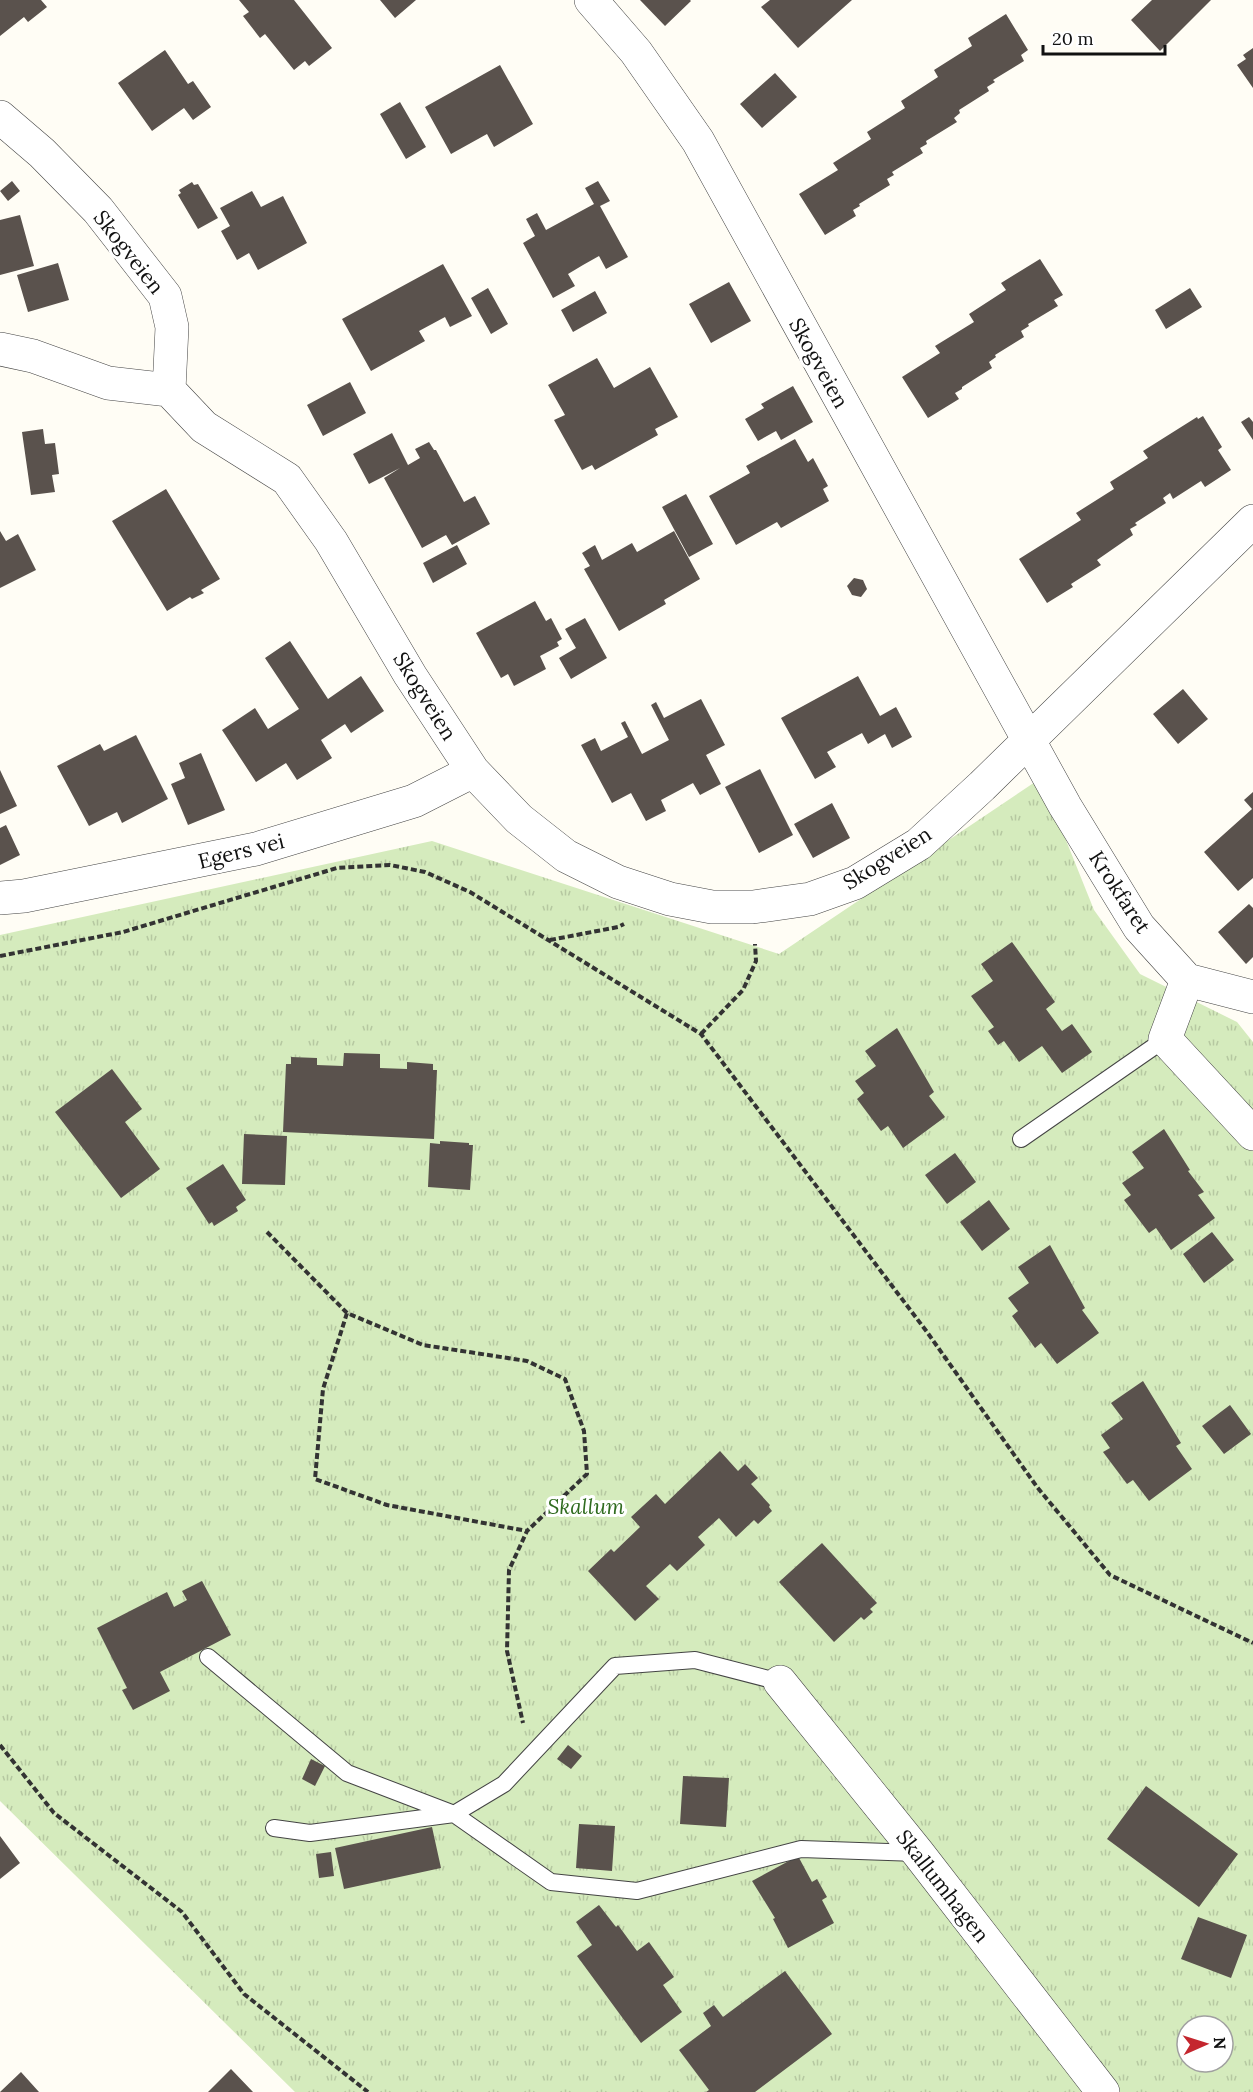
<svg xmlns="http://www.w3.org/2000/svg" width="1253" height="2092" font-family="Lora,serif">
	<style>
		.park { fill: url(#park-tufts); fill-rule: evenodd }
		.building { fill: #5a524d }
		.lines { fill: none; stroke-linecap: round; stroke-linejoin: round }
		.service-casing { stroke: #444; stroke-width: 18 }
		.minor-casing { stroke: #444; stroke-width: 34 }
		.path { stroke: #333; stroke-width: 4; stroke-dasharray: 6 3; stroke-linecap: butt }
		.service { stroke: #fff; stroke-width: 16 }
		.minor { stroke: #fff; stroke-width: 33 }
		.labels { text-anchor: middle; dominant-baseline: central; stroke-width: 6; stroke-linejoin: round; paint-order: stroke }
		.street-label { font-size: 21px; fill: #111; stroke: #fff }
		.park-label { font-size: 21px; font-style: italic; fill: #2f6b1f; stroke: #fff }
	</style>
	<defs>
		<pattern id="park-tufts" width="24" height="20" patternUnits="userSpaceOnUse" patternTransform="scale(1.5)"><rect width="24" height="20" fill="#d5ebbd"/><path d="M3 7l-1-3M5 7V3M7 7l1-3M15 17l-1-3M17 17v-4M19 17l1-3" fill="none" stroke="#b6c8a1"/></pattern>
	</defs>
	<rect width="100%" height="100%" fill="#fffdf5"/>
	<!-- park -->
	<path class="park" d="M1041,778L1094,910L1140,974L1237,1022L1253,1042V2092H295L0,1801V935L432,841L779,954ZM1187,2026H1223V2062H1187Z"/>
	<!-- building -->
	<path class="building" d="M0,0H41L47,7L28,22L24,17L0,36Z
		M239,0H294L332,48L309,66L305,61L294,70L265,34L260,38L243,16L249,12Z
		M380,0H416L395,18Z
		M640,0H690L691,1L665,26Z
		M770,0H852L798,48L761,7Z
		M1152,0H1211L1160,51L1131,20Z
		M1006,14L1028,50L1021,55L1024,61L993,80L995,82L987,87L989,91L959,110L960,113L954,118L957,122L926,141L927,144L920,148L923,153L892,172L894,175L887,179L890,185L859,204L860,206L853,210L856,216L825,235L799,194L838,170L833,163L871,139L867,132L905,108L901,101L938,77L934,70L972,46L968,38Z
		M1253,48V88L1237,65L1246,59L1243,55Z
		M165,50L188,84L193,81L211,107L193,120L184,108L152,131L118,83Z
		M500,65L533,124L494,147L487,134L451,154L425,107Z
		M775,73L797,97L762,128L740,104Z
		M400,102L426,147L406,159L380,114Z
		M12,181L20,191L8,201L0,191Z
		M598,181L610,201L600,206L628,257L606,269L599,256L583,265L568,274L575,286L553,298L523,243L535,236L526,219L537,213L546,230L594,204L585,188Z
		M192,182L194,185L198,184L218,218L198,229L178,195L181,193L179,190Z
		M252,191L261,207L283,196L307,243L258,270L249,253L237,260L221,231L230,226L220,208Z
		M20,215L34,266L0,275V220Z
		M1040,259L1063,295L1054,300L1058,306L1028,324L1029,326L1021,331L1024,337L995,355L996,357L989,362L992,368L962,387V389L955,393L959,399L928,418L902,377L940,353L935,346L974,322L969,314L1006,290L1001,283Z
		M58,263L69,300L28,312L17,275Z
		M443,264L472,316L450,327L445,317L419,331L425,341L371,371L342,319Z
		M729,282L751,321L711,343L689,304Z
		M488,288L508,324L491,334L471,298Z
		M1190,288L1202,307L1166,329L1155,310Z
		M595,291L607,313L573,332L561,310Z
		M597,358L614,388L650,367L678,417L655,429L658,435L595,470L592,465L582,470L554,420L565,415L548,385Z
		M350,382L366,413L323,436L307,405Z
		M793,386L813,422L781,440L776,431L758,441L745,419L764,408L761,404Z
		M1203,416L1222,447L1218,450L1231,470L1205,487L1201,481L1173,499L1170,493L1163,498L1166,503L1135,523L1137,525L1130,529L1133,535L1097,560L1101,565L1071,584L1073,587L1047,603L1019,559L1081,520L1076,513L1114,489L1110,482L1148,458L1143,451L1197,417L1198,419Z
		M1249,417L1253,422V440L1241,422Z
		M43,429L45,444L55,443L59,474L52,475L55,492L31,495L22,432Z
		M392,433L408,465L420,458L415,449L429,442L434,450H436L464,502L475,496L490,524L452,545L446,535L422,548L384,478L400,468L369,484L353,454Z
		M795,439L808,462L813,458L828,486L823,489L829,501L781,528L777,522L736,545L709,496L750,473L746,466Z
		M166,489L220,579L201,590L204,593L192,599L190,597L167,611L112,521Z
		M686,494L713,544L689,557L662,507Z
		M0,531L6,541L18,534L36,570L0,588Z
		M674,531L700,579L664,600L666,604L619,631L584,569L590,566L582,553L595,545L602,560L632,543L637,552Z
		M457,545L467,564L433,583L423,563Z
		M854,578L863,580L867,589L861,597L852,595L847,586Z
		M535,601L546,621L551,618L562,639L557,642L559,646L540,656L546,669L514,686L508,674L501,678L476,633Z
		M585,618L607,658L571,679L559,658L576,648L565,629Z
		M290,641L328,699L361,676L384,711L351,733L345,724L321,740L332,758L297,780L286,763L256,782L222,730L255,708L268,729L299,709L265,658Z
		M858,676L880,716L896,707L912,737L892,748L885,734L868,744L862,733L827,752L836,767L815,779L781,718Z
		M1183,689L1208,719L1178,744L1153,714Z
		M701,699L725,745L706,755L721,784L700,795L693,783L661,800L666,811L646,821L631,793L612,803L581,745L595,738L601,751L628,737L621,723L625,721L642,754L669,740L651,705L656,702L664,718Z
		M136,735L168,799L122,823L117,812L89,826L57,766L100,744L104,751Z
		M201,753L225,810L188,825L171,784L185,778L179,763Z
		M760,769L793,835L759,853L725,787Z
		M0,770L17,806L0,814Z
		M1253,792V878L1238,891L1204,852L1252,809L1244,800Z
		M832,803L850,838L813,858L794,824Z
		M6,825L20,855L0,865V828Z
		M1249,904L1253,908V957L1246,964L1218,932Z
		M1012,942L1055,1002L1046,1009L1062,1031L1072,1024L1092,1052L1062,1073L1042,1046L1019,1062L1004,1041L998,1045L988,1031L994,1027L971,996L993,981L981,964Z
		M897,1028L934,1092L929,1096L945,1117L903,1148L888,1126L881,1131L857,1099L864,1093L855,1081L876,1066L865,1051Z
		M344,1053L380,1054V1068L407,1069V1062L433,1064V1070H437L434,1139L283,1132L286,1064H291V1057L317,1058V1065L343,1066Z
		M112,1069L142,1109L125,1122L160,1169L121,1198L55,1112Z
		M1164,1129L1190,1170L1188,1171L1204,1192L1198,1195L1215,1218L1171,1250L1156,1228L1149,1233L1124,1200L1131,1195L1122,1183L1144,1168L1132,1152Z
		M244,1134L287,1136L285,1185L242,1184Z
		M440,1141L469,1143V1145H473L470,1190L428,1187L430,1143L440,1144Z
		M955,1153L976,1182L947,1204L925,1175Z
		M223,1164L246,1200L236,1207L238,1211L214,1226L212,1222L209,1224L186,1188Z
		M989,1200L1010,1229L982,1251L960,1222Z
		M1212,1232L1234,1260L1204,1283L1183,1254Z
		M1050,1245L1085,1308L1082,1310L1099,1333L1057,1364L1041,1343L1035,1348L1012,1316L1018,1311L1008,1298L1029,1283L1018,1267Z
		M1143,1381L1181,1443L1176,1446L1192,1469L1149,1501L1133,1480L1127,1484L1103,1452L1110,1448L1101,1435L1123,1419L1111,1403Z
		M1230,1405L1251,1434L1224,1454L1202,1426Z
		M720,1451L738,1471L745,1464L758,1478L751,1484L770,1505L769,1507L772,1511L758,1524L754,1520L736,1537L719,1518L698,1537L705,1545L677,1571L670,1564L646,1586L659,1599L635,1621L588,1571L611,1549L614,1552L640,1527L631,1517L656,1494L665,1504Z
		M822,1543L877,1603L870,1609L873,1612L864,1620L861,1617L834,1642L779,1582Z
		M202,1581L231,1635L160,1672L170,1691L133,1710L122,1690L127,1688L97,1628L167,1592L174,1607L187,1600L182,1591Z
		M568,1745L582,1756L571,1769L557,1759Z
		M311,1759L325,1766L315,1786L302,1779Z
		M683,1776L729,1778L726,1827L680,1824Z
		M1146,1786L1238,1854L1199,1907L1107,1839Z
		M579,1824L615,1826L612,1871L576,1868Z
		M432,1827L441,1868L344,1889L335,1848Z
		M0,1836L20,1863L0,1879Z
		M331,1852L334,1876L319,1878L316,1854Z
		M798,1856L812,1882L817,1879L827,1897L822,1900L834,1923L788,1948L773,1919L775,1918L752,1881Z
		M599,1905L616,1927L618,1925L637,1951L649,1942L674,1977L663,1985L682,2012L641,2043L577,1956L592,1945L576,1922Z
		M1198,1917L1247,1935L1231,1978L1181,1959Z
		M785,1971L832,2034L755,2092H706L709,2090L679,2050L711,2026L703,2013L714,2005L723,2017Z
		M231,2069L253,2092H208Z
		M21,2072L39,2092H0Z"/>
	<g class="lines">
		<!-- service casing -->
		<g class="service-casing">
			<path id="service" d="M1021,1139L1165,1039
				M208,1657L347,1773L454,1814L504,1784L615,1666L695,1660L780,1682
				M274,1828L310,1833L454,1814L551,1882L637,1891L801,1849L917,1853"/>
		</g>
		<!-- minor casing -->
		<g class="minor-casing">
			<path id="minor" d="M591,0L636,52L698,141L1065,806L1139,927L1187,980L1253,997
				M0,117L42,153L98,210L165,296L172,327L169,390L204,427L287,479L331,541L410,675L473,771L519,819L566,856L618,882L670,899L712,907H753L810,899L855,883L919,844L982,786L1253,521
				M0,349L33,356L108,383L169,390
				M0,898L24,896L256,849L414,801L473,771
				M1187,980L1165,1039L1253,1134
				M780,1682L918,1853L1103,2092"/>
		</g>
		<!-- path -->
		<path class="path" d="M550,940L618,927L624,924
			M0,956L123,932L337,868L390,865L425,872L470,892L701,1034L927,1332L1037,1487L1110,1575L1253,1643
			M701,1034L743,990L756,961L755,944
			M267,1232L347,1313L423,1345L527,1361L565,1379L584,1431L587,1474L527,1531L509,1570L507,1651L523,1723
			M347,1313L323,1389L315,1479L387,1505L527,1531
			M0,1745L54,1813L182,1912L244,1994L368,2092"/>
		<!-- service -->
		<use href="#service" class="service"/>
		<!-- minor -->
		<use href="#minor" class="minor"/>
	</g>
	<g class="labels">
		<!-- street labels -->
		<g class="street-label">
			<text transform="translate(129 252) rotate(52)">Skogveien</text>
			<text transform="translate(819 363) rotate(61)">Skogveien</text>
			<text transform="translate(425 696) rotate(58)">Skogveien</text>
			<text transform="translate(241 851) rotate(-14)">Egers vei</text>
			<text transform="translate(887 858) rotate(-32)">Skogveien</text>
			<text transform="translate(1120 892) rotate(57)">Krokfaret</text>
			<text transform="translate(943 1886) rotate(52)">Skallumhagen</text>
		</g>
		<!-- park labels -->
		<g class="park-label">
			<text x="586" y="1506">Skallum</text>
		</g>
	</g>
	<!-- north arrow -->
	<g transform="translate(1205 2044) rotate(87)"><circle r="28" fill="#ffffff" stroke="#a0a0a0" stroke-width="1.5"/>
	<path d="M0-4.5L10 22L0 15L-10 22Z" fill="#c4262e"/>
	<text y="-9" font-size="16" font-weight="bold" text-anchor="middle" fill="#111111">N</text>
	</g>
	<!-- scale -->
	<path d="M1043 45v9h122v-9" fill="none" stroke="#111111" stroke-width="3"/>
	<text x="1052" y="45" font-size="18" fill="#111111" stroke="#ffffff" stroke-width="4.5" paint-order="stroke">20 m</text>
</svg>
